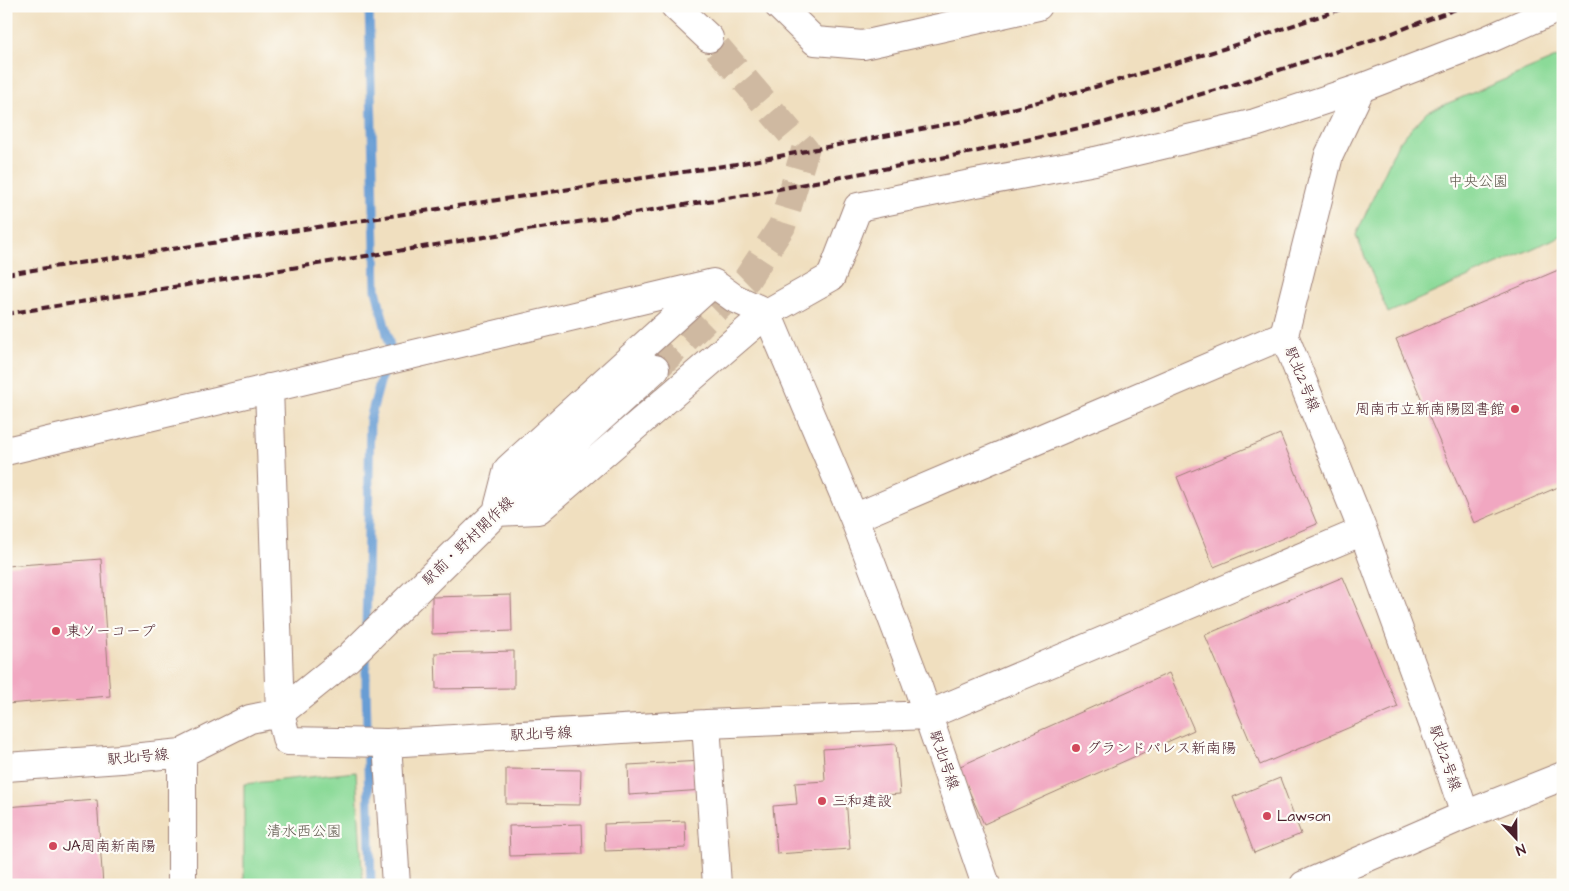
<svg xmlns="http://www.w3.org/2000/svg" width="1569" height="891" font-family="'Architects Daughter','Klee One',sans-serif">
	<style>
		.green { fill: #8bda98; stroke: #6a7c62 }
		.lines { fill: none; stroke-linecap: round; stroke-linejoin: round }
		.stream { stroke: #679dd4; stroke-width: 9 }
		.building { fill: #f1a7c1 }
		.minor-tunnel { stroke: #cfb9a1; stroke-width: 28; stroke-dasharray: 28 14; stroke-linecap: butt }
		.minor-casing { stroke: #9d7f75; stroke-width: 30 }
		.major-casing { stroke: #9d7f75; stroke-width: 30 }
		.minor { stroke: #fff; stroke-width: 28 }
		.major { stroke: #fff; stroke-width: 28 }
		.rail { stroke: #4a1f2b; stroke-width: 4; stroke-dasharray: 8 4; stroke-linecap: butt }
		.poi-dot { fill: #d1495b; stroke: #fdfcf7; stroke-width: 2 }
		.labels { text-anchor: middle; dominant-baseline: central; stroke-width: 4.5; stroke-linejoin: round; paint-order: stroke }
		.park-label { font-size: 15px; fill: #5e574c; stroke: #fdfcf7 }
		.street-label { font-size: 15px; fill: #4a1f2b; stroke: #fdfcf7 }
		.poi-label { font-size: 15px; fill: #4a1f2b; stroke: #fdfcf7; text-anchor: start }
	</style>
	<rect width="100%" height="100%" fill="#fdfcf7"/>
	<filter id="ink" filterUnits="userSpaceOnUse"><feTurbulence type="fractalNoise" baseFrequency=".02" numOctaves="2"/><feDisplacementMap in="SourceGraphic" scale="10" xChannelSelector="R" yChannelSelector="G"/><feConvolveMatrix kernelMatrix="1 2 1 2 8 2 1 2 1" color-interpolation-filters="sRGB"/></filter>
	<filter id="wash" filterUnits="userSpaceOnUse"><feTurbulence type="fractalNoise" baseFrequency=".0096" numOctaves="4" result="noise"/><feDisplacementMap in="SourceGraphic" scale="20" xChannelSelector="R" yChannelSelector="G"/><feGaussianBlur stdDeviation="1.12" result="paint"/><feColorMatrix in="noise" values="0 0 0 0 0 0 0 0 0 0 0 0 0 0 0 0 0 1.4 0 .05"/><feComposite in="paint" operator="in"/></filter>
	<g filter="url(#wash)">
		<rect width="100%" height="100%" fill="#f0dfbf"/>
		<!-- green -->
		<path class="green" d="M1563,55V235L1388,313L1356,235L1398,143L1427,112Z
			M356,772L363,885H244V784Z"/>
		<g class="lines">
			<!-- stream -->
			<path class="stream" d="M366,632L370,419L390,346L376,290L369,6
				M366,648V686L371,885"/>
		</g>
		<g id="blocks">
			<!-- building -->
			<path class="building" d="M1563,268V485L1474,523L1396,339Z
				M1280,434L1317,524L1214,567L1177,477Z
				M101,559L110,696L6,704V566Z
				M1343,577L1398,707L1260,765L1205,635Z
				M511,595L512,631L432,634V597Z
				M514,651V688L436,689L435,653Z
				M1169,673L1194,730L984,824L958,767Z
				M896,744L900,794L846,798L850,849L777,854L773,806L797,804L795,783L825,781L823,749Z
				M702,761L704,790L629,795L628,765Z
				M506,769L581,770L580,805L506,804Z
				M1280,778L1301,834L1254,853L1233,797Z
				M97,800L103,885H6V807Z
				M685,821L686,848L605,851L604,824Z
				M582,824L583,854L510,856L509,826Z"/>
		</g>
	</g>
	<g filter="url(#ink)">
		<use href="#blocks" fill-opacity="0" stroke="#9d7f75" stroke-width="1"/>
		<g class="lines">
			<!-- minor-tunnel -->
			<path class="minor-tunnel" d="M655,369L747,279L782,226L805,150L709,38"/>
			<!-- minor casing -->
			<g class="minor-casing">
				<path id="minor" d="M675,6L709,38
					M779,6L815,41L863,45L1038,6
					M1361,88L1329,155L1284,335L1363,531L1452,776L1465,815
					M269,388L280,713L287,741L387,743L706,724L928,715L1363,531
					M6,451L713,283L734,298L767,313L854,518L916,681L986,885
					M497,512L538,510L767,313L831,277L858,207L976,183L1095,161L1255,123L1361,88L1489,39L1563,6
					M497,512L508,469L711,285
					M854,518L1284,335
					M706,724L717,885
					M387,743L396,885
					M182,753V885
					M6,767L121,759L182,753L250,719L280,713L348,658L497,512L655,369"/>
			</g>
			<!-- major casing -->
			<g class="major-casing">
				<path id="major" d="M1304,885L1465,815L1563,776"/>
			</g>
			<!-- minor -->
			<use href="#minor" class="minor"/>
			<!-- major -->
			<use href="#major" class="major"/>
			<!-- rail -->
			<path class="rail" d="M6,274L743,163L969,120L1095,87L1226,48L1350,6
				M6,314L752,194L978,151L1106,122L1239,83L1387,35L1464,6"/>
		</g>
	</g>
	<!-- markers -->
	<g class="poi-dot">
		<circle cx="1515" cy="409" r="5"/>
		<circle cx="56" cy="631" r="5"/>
		<circle cx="1076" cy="748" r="5"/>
		<circle cx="822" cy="801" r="5"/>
		<circle cx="1267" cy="816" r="5"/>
		<circle cx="53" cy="846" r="5"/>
	</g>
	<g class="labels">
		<!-- park labels -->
		<g class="park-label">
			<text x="1478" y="181">中央公園</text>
			<text x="304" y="831">清水西公園</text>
		</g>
		<!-- street labels -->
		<g class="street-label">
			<text transform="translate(1302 379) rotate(68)">駅北2号線</text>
			<text transform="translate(468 541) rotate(-44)">駅前・野村開作線</text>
			<text transform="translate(541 734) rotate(-3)">駅北1号線</text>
			<text transform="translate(138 757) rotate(-5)">駅北1号線</text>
			<text transform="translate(1445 758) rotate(71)">駅北2号線</text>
			<text transform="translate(944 760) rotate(71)">駅北1号線</text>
		</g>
		<!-- poi labels -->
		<g class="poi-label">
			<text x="1505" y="409" text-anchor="end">周南市立新南陽図書館</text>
			<text x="66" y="631">東ソーコープ</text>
			<text x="1086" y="748">グランドパレス新南陽</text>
			<text x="832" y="801">三和建設</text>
			<text x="1277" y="816">Lawson</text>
			<text x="63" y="846">JA周南新南陽</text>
		</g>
	</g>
	<!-- margin -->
	<rect width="1569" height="891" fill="none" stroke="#fdfcf7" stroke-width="25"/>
	<!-- north arrow -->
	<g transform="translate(1516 838) rotate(158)" stroke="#fdfcf7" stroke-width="4" paint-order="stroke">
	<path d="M0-4L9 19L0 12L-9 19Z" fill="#4a1f2b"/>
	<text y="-8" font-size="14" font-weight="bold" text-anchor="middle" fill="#4a1f2b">N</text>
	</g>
</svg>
